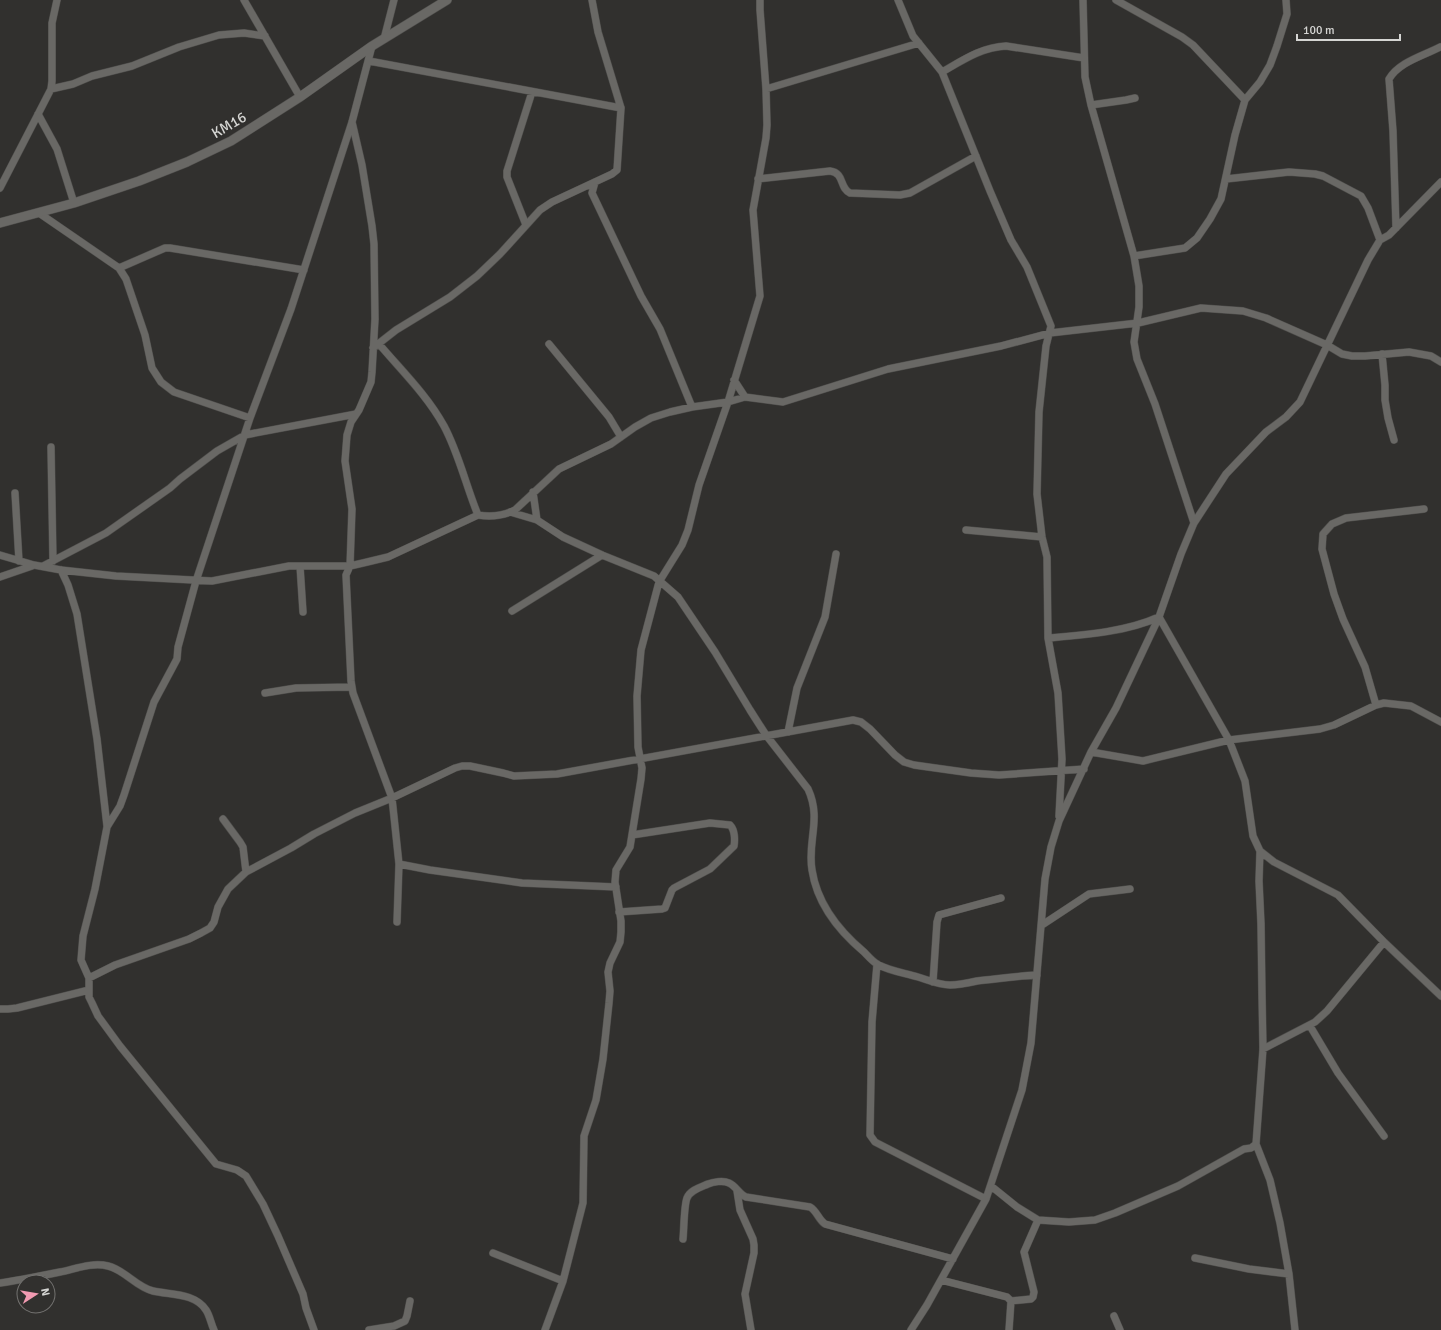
<svg xmlns="http://www.w3.org/2000/svg" width="1441" height="1330" font-family="Signika,sans-serif">
	<style>
		.lines { fill: none; stroke-linecap: round; stroke-linejoin: round }
		.minor-casing { stroke: #4e4d4b; stroke-width: 8 }
		.tertiary-casing { stroke: #4e4d4b; stroke-width: 10 }
		.minor { stroke: #696865; stroke-width: 7 }
		.tertiary { stroke: #696865; stroke-width: 9 }
		.labels { text-anchor: middle; dominant-baseline: central; stroke-width: 3; stroke-linejoin: round; paint-order: stroke }
		.street-label { font-size: 15px; fill: #d5d5d3; stroke: #31302e }
	</style>
	<rect width="100%" height="100%" fill="#31302e"/>
	<g class="lines">
		<!-- minor casing -->
		<g class="minor-casing">
			<path id="minor" d="M244,0L300,97
				M898,0L913,36L942,72L990,191L1011,240L1027,267L1051,326L1046,346L1039,412L1037,494L1042,537L1047,557L1048,638L1058,693L1062,759L1059,816
				M1116,0L1182,37L1193,45L1245,100
				M384,39L394,0
				M369,61L621,108
				M942,72C963,60 982,47 1006,46L1084,58
				M51,89L73,84L92,76L132,66L179,47L219,35L244,33L265,36
				M766,89L919,43
				M1091,105L1126,100L1135,98
				M38,114L57,149L74,203
				M352,122L362,165L372,226L374,244L375,319L372,372L371,382L359,410L351,422L347,435L345,461L352,509L350,566L346,575L351,681L353,693L392,798L399,864L397,922
				M758,179L830,171C845,173 839,188 850,193L900,195L910,193L976,156
				M1226,179L1289,172L1315,174L1323,176L1361,196L1368,208L1380,240
				M595,182L592,193L641,296L660,329L692,407
				M0,188L51,89L52,81V23L57,0
				M39,213L119,268L126,279L145,335L152,368L161,382L174,392L250,418
				M526,225L507,177V171L532,92
				M1396,228L1393,131L1389,79C1399,62 1423,56 1440,47
				M1134,256L1185,248L1197,238L1210,219L1221,199L1235,135L1245,100L1260,82L1270,65L1277,46L1287,14L1286,0
				M119,268L165,248H170L304,270
				M379,344C401,370 427,395 444,426C459,454 466,486 478,515
				M549,344L609,417L621,437
				M373,348L396,330L450,297L477,276L500,254L540,210L552,202L612,174L617,170L621,108L598,32L592,0
				M1382,354L1385,385V400L1388,418L1394,440
				M734,380L745,397
				M51,447L53,561
				M533,492L537,520
				M15,493L19,561
				M510,512L537,520L563,537L602,555L654,576L678,597L715,652L750,710L766,735L808,789C822,819 807,841 812,870C817,903 839,931 864,952C868,956 872,961 877,964C889,971 905,973 918,977C928,980 939,985 950,985C959,985 968,983 977,981C997,979 1017,976 1037,975
				M1194,523L1226,474L1266,432L1286,417L1300,402L1368,260L1380,240L1389,235L1441,182
				M966,530L1042,537
				M0,555L34,565L61,570L116,576L212,581L289,566H350L363,563L388,557L478,515C491,517 503,516 515,510L559,469L611,444L635,427L651,418L670,412L692,407L728,402L745,397L783,402L888,369L1001,346L1050,333L1138,323L1201,308L1243,311L1266,318L1327,345L1342,354L1352,356H1365L1409,352L1431,356L1441,362
				M43,566L106,533L170,488L180,479L217,451L245,435L356,414
				M300,566L303,612
				M61,570L68,585L77,614L97,739L107,826
				M0,577L32,566
				M512,611L602,555
				M1159,617L1229,740L1245,781L1253,836L1260,851L1259,881L1261,924L1262,995L1263,1049L1256,1144L1270,1180L1280,1223L1289,1274L1295,1330
				M1048,638C1084,635 1126,632 1159,617
				M265,693L296,688L351,687
				M1376,705L1365,667L1343,619L1334,594L1322,549L1323,534L1332,524L1346,518L1424,509
				M788,732L797,688L825,617L836,554
				M1091,752L1143,761L1229,740L1320,729L1334,725L1376,705L1384,703L1411,706L1441,722
				M223,819L240,842L243,847L246,872
				M1260,851L1274,862L1338,895L1384,942L1441,996
				M399,864L430,870L522,883L616,887
				M619,912L662,909L665,908L672,890L674,888L710,869L734,846C735,840 735,830 730,825L710,823L632,835
				M1042,925L1089,894L1130,889
				M877,964L872,1022L870,1135L875,1142L986,1199
				M89,978L115,965L189,939L201,933L210,928L214,922L218,907L228,889L246,872L291,848L314,834L355,813L392,798L455,768L462,766H470L503,773L514,776L557,774L853,720L861,722L870,729L895,755L904,762L914,765L971,773L999,775L1084,769
				M933,982L937,922L939,915L1001,898
				M0,1009H8L17,1008L89,990
				M1310,1026L1338,1073L1384,1136
				M1263,1049L1315,1022L1327,1011L1384,942
				M991,1186L1017,1207L1038,1220L1069,1222L1095,1220L1115,1213L1178,1186L1244,1149L1251,1148L1256,1144
				M737,1191L740,1210L753,1239L754,1245V1253L745,1294L751,1330
				M683,1239C684,1229 684,1205 687,1198C690,1190 701,1187 708,1184C713,1182 723,1180 729,1183C736,1186 739,1194 746,1197L810,1207C817,1211 818,1219 825,1224L953,1259
				M493,1253L563,1281
				M1195,1258L1249,1269L1289,1274
				M941,1280L1007,1297L1011,1301L1009,1330
				M0,1283C20,1280 40,1276 60,1272C75,1269 92,1262 108,1266C125,1270 136,1287 153,1291C171,1295 195,1293 206,1310C210,1316 211,1324 214,1330
				M1011,1301L1031,1299L1033,1297L1034,1292L1024,1252L1038,1220
				M1114,1316L1120,1330
				M314,1330L306,1308L303,1294L278,1236L263,1204L246,1176L237,1170L216,1164L120,1046L98,1016L92,1003L89,997V978L81,960L83,936L95,889L107,827L120,806L124,795L154,702L177,659L178,647L196,581L250,418L291,309L352,122L372,46
				M369,1330L394,1326L405,1321L407,1316L410,1301
				M545,1330L563,1281L583,1203L584,1136L596,1100L603,1059L609,1003L610,991L608,972L610,963L620,942L621,932V921L615,882L616,870L630,847L641,779L642,768L638,747L637,696L641,650L659,582L682,545L688,530L699,485L728,402L760,296L753,210L766,138L767,125L766,89L760,10V0
				M911,1330L927,1305L986,1199L1022,1090L1031,1043L1045,879L1051,847L1059,821L1091,752L1116,708L1159,617L1181,554L1194,523L1155,404L1137,359L1134,342L1139,307V286L1134,256L1091,105L1085,77L1083,0"/>
		</g>
		<!-- tertiary casing -->
		<g class="tertiary-casing">
			<path id="tertiary" d="M0,223L74,203L139,181L187,162L231,141L300,97L372,46L447,0"/>
		</g>
		<!-- minor -->
		<use href="#minor" class="minor"/>
		<!-- tertiary -->
		<use href="#tertiary" class="tertiary"/>
	</g>
	<g class="labels">
		<!-- street labels -->
		<g class="street-label">
			<text transform="translate(229 125) rotate(-30)">KM16</text>
		</g>
	</g>
	<!-- north arrow -->
	<g transform="translate(36 1294) rotate(78)"><circle r="19" fill="#31302e" stroke="#737270"/>
	<path d="M0-3L7 15L0 10L-7 15Z" fill="#f19ab1"/>
	<text y="-6" font-size="11" font-weight="bold" text-anchor="middle" fill="#d5d5d3">N</text>
	</g>
	<!-- scale -->
	<path d="M1297 34v6h103v-6" fill="none" stroke="#d5d5d3" stroke-width="2"/>
	<text x="1303" y="34" font-size="12" fill="#d5d5d3" stroke="#31302e" stroke-width="3" paint-order="stroke">100 m</text>
</svg>
